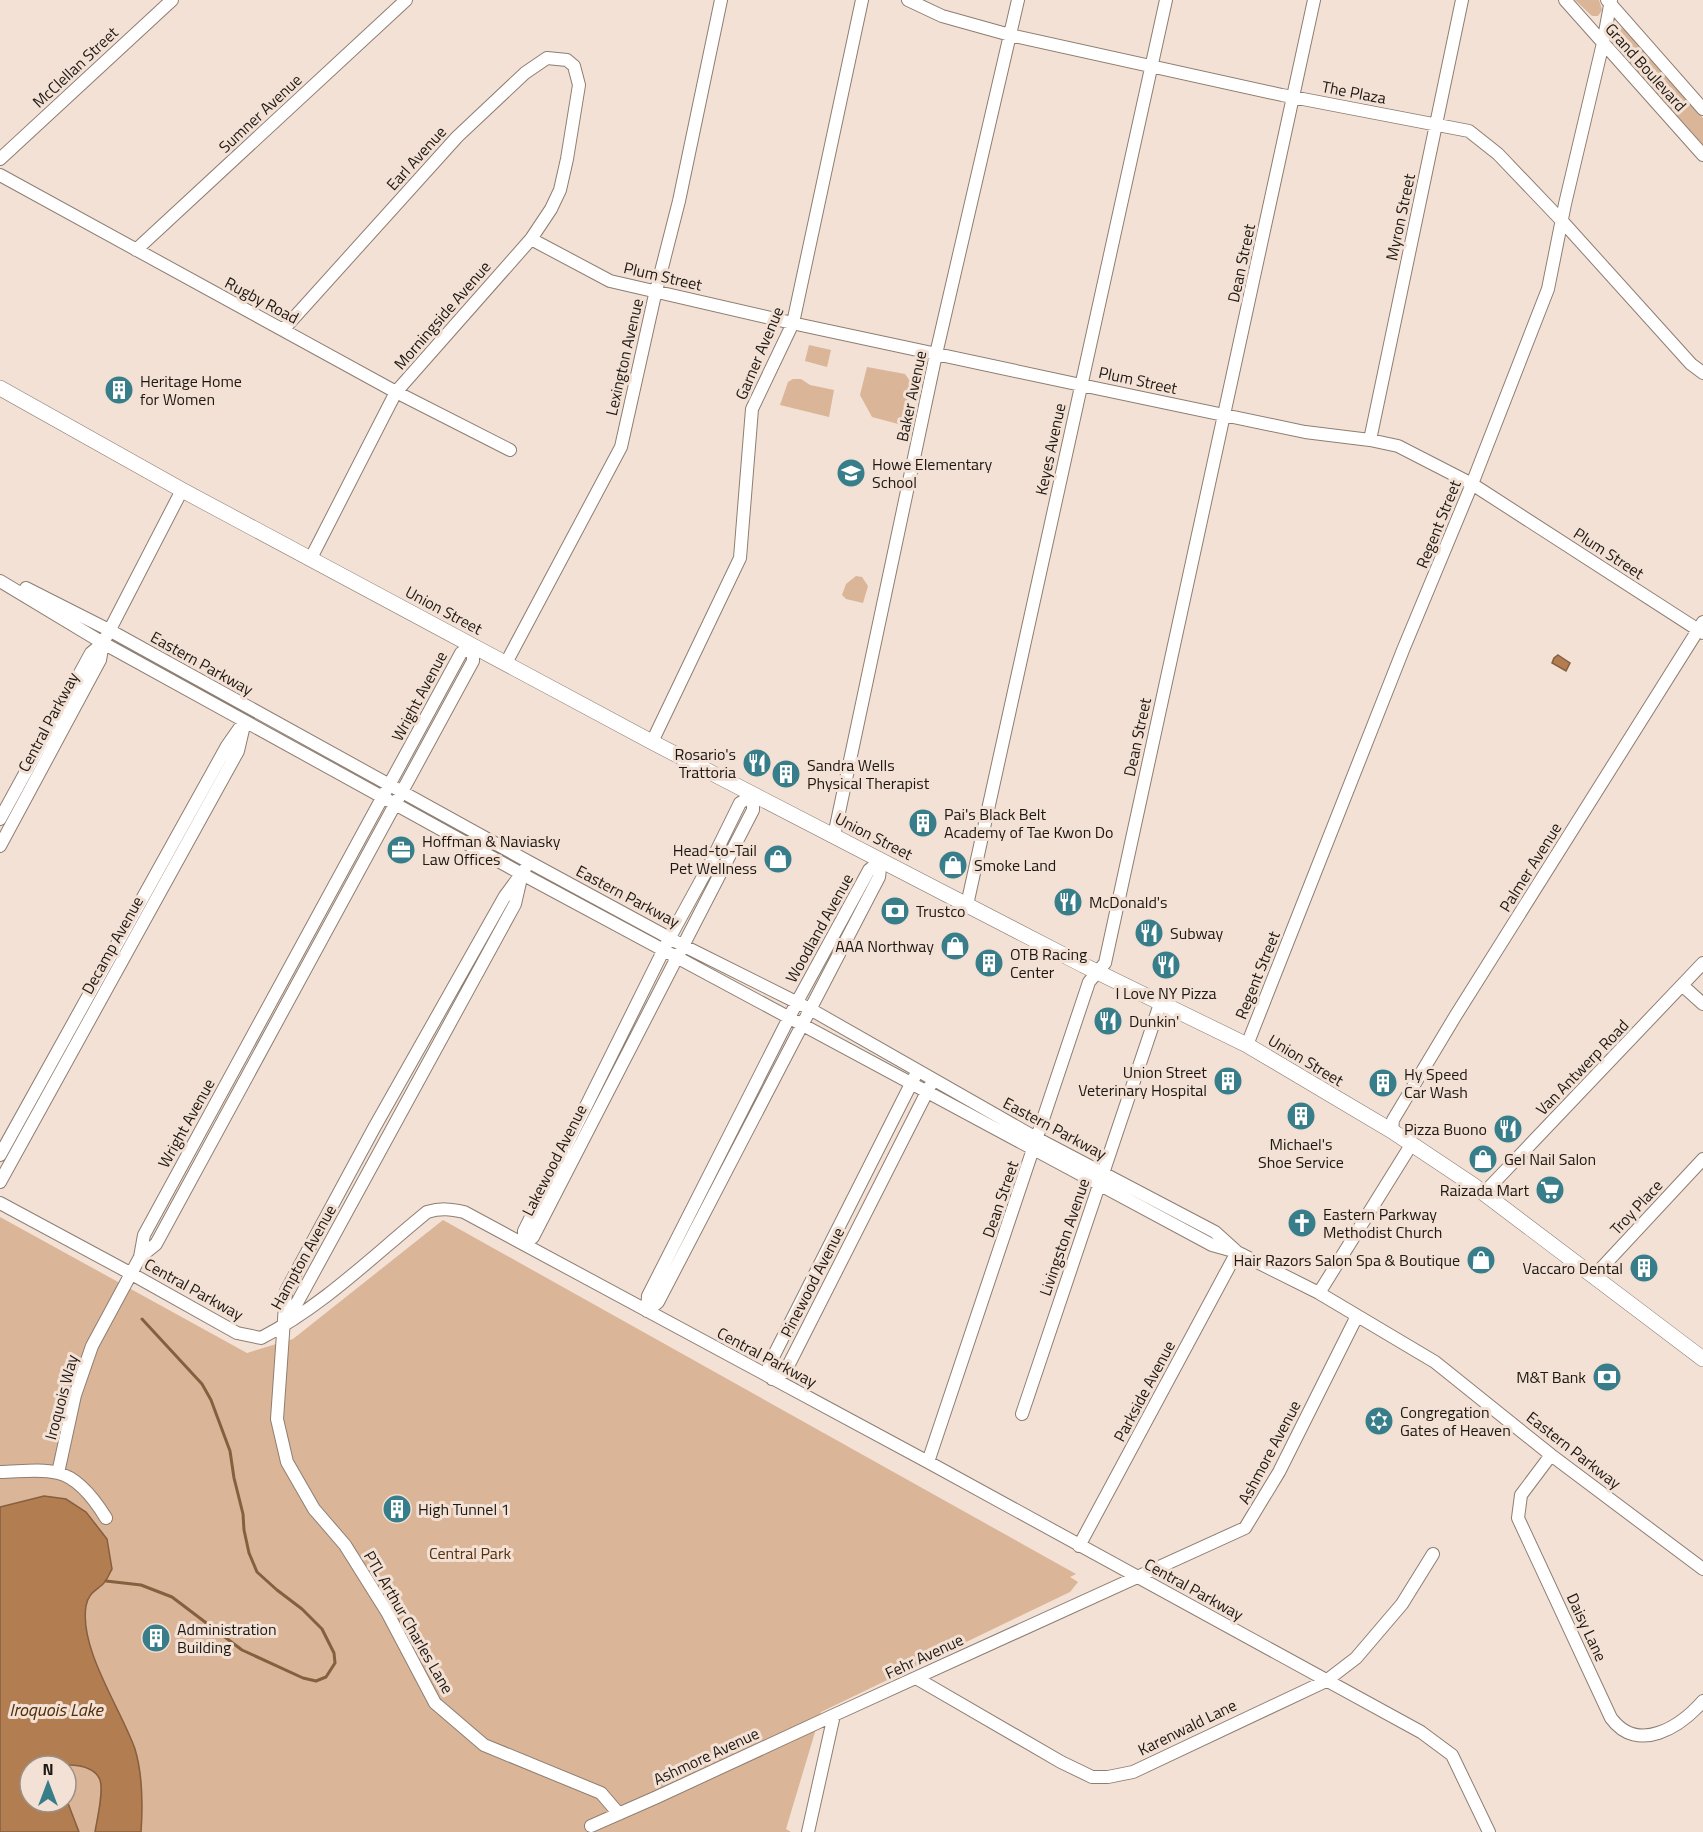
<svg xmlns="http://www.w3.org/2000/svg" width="1703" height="1832" font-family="'Titillium Web',sans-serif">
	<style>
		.green { fill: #dab597; fill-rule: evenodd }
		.water { fill: #b27d51; stroke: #865f3e; stroke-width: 1.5 }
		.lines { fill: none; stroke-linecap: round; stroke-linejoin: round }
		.stream { stroke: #865f3e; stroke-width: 3 }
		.minor-casing { stroke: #8e7e72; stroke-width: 14 }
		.major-casing { stroke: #8e7e72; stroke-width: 16 }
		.minor { stroke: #fff; stroke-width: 12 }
		.major { stroke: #fff; stroke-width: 15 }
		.labels { text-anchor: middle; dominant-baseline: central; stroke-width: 6; stroke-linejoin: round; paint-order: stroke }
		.street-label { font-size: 16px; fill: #1e1813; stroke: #f2e1d4 }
		.poi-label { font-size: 16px; fill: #1e1813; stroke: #f2e1d4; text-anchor: start }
		.park-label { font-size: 16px; fill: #542f0c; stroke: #f2e1d4 }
		.water-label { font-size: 18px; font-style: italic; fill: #522e0a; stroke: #f2e1d4 }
	</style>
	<rect width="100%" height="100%" fill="#f2e1d4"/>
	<!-- green -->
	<path class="green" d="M1575,0H1599L1602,10L1598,16H1592Z
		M1616,27L1624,29L1703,118V146L1612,43V35Z
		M809,345L831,350L827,367L805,361Z
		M867,367L905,374L912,384L902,425L872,417L860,395Z
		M793,379H801L810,385L834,390L829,417L780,405L788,382Z
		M856,576L862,577L868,586L863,603L846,599L842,595L846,584Z
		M0,1217L247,1353L293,1339L443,1220L1076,1574L1070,1577L1078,1582L1070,1592L821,1712L786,1829L791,1832H0ZM30,1766H66V1802H30Z"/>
	<!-- water -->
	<path class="water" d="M1558,655L1570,663L1566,671L1552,663L1554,658Z
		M44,1496L66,1499L86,1512L107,1539L112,1569C109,1574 107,1581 102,1585C95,1591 88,1594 86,1606C79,1649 121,1709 135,1749C143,1776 143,1804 141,1832H95C97,1819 104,1792 100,1780C92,1758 48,1766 30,1766V1802H66V1798L79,1832H0V1507Z"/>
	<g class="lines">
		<!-- stream -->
		<path class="stream" d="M106,1581L141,1585L172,1597L242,1650L303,1678L316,1681L326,1677L335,1663L334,1653L322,1629L302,1609L277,1590L257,1572L249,1553L244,1530L243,1514L234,1478L230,1451L211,1400L202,1384L142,1319"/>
		<!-- minor casing -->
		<g class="minor-casing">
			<path id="minor" d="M908,0L942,16L1010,35L1282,95L1469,131L1498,154L1562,221L1691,364L1703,373
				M1565,0L1703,155
				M1607,0L1703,109
				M0,159L172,0
				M0,175L396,392L510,450
				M531,239L610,281L801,325L1081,385L1305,432L1370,440L1398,446L1472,484L1703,633
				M136,250L406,0
				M283,330L457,137L525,73L547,58L567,60L574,66L579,85L567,159L560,190L551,209L531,239L396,392L311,558
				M1370,440L1462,0
				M0,581L103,643L522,874L1212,1245L1237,1252L1319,1293L1435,1362L1551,1455L1703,1569
				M26,588L109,630L529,862L684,946L810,1009L1038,1139L1215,1232L1236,1251
				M506,663L621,447L654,299L679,201L721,0
				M652,742L740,558L752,409L793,323L862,0
				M0,819L91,653L103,643
				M834,836L936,354L1018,0
				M0,846L100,660L103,643L182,490
				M525,869L505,896L374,1128L286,1291L277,1419L287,1462L314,1509L345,1545L387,1612L435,1703L484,1745L601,1793L619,1814
				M967,905L1166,0
				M1683,986L1703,1004
				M1247,1045L1403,650L1472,484L1548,289L1565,204L1603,43L1611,0
				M915,1076L769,1365L772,1379L785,1372L930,1086
				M1392,1131L1393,1120L1456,1015L1703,622
				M0,1155L227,746L241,726
				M0,1182L238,751L245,721
				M1484,1193L1703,963
				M0,1203L130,1273L237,1333L261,1338C323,1306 373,1256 427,1212C441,1208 450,1209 464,1212L928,1462L1421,1732L1452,1755L1489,1832
				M524,1244L533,1237L753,810V795
				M524,1244V1231L670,937L710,864L740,803L753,795
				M140,1257L144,1235L461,653L473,646
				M1594,1276L1703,1159
				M1319,1293L1411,1145
				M647,1311L648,1296L797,1002L869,870L881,860
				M647,1311L658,1302L879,877L881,860
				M286,1323L515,904L521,878
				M1022,1414L1161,1001
				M1551,1455L1521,1495L1518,1518L1611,1718C1638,1755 1681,1726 1703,1701
				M928,1462L1089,982L1105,963L1314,0
				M0,1472C18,1472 40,1468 58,1473C79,1478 95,1500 106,1518
				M58,1473L75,1395L92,1346L140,1257L156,1244L473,661V646
				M1079,1546L1237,1252
				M916,1678L1061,1762L1092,1777H1108L1133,1772L1326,1681L1356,1658L1402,1604L1433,1554
				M591,1826L657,1797L834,1715
				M808,1832L834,1715L1245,1528L1279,1472L1357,1316"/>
		</g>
		<!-- major casing -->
		<g class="major-casing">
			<path id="major" d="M0,388L182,490L652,742L1083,965L1247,1045L1392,1131L1473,1185L1703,1359"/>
		</g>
		<!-- minor -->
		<use href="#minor" class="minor"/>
		<!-- major -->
		<use href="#major" class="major"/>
	</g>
	<!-- icons -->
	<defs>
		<g id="building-disc" transform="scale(1.5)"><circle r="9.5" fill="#387e8a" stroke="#f2e1d4"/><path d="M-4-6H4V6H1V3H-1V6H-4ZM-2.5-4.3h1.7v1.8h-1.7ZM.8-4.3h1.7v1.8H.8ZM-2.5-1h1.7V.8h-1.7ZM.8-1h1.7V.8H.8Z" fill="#fff"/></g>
		<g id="school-disc" transform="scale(1.5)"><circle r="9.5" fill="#387e8a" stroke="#f2e1d4"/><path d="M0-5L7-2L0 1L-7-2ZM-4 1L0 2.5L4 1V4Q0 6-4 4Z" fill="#fff"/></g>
		<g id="restaurant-disc" transform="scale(1.5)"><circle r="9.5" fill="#387e8a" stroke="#f2e1d4"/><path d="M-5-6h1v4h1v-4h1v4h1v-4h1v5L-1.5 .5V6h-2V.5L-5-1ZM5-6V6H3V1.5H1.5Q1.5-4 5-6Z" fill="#fff"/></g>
		<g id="office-disc" transform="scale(1.5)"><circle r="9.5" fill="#387e8a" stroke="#f2e1d4"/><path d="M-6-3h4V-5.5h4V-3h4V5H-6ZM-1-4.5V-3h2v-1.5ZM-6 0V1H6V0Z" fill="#fff"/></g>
		<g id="shop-disc" transform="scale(1.5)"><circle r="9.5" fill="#387e8a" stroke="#f2e1d4"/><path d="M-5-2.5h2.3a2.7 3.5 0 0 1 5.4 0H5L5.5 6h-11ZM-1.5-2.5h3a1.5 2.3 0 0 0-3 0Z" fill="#fff"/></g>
		<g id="bank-disc" transform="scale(1.5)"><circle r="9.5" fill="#387e8a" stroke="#f2e1d4"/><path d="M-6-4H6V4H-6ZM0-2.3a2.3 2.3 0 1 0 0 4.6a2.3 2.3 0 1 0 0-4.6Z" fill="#fff"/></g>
		<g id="supermarket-disc" transform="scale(1.5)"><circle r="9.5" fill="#387e8a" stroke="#f2e1d4"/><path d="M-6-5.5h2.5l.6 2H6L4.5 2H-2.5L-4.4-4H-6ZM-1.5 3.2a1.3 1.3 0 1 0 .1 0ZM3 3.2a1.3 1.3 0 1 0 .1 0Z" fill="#fff"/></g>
		<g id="church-disc" transform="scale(1.5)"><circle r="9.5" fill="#387e8a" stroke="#f2e1d4"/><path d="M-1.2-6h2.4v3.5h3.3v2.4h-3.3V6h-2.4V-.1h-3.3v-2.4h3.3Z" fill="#fff"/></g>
		<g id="synagogue-disc" transform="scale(1.5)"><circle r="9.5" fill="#387e8a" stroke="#f2e1d4"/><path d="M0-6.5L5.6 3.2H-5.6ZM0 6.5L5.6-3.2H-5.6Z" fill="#fff"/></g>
	</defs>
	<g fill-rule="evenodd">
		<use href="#building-disc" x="119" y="390"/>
		<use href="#school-disc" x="851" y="473"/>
		<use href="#restaurant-disc" x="757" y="763"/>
		<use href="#building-disc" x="786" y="774"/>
		<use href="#building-disc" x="923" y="823"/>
		<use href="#office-disc" x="401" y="850"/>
		<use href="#shop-disc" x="778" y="859"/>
		<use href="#shop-disc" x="953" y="865"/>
		<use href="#restaurant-disc" x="1068" y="902"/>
		<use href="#bank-disc" x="895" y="911"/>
		<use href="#restaurant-disc" x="1149" y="933"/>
		<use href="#shop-disc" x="955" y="946"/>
		<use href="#building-disc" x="989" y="963"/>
		<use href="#restaurant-disc" x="1166" y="965"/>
		<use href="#restaurant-disc" x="1108" y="1021"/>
		<use href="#building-disc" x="1228" y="1081"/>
		<use href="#building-disc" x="1383" y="1083"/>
		<use href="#building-disc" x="1301" y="1116"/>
		<use href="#restaurant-disc" x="1508" y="1129"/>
		<use href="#shop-disc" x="1483" y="1159"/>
		<use href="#supermarket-disc" x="1550" y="1190"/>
		<use href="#church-disc" x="1302" y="1223"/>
		<use href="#shop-disc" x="1481" y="1260"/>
		<use href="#building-disc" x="1644" y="1268"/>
		<use href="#bank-disc" x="1607" y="1377"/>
		<use href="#synagogue-disc" x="1379" y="1421"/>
		<use href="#building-disc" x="397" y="1509"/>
		<use href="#building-disc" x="156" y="1638"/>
	</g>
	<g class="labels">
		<!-- street labels -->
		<g class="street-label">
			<text transform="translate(75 67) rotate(-43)">McClellan Street</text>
			<text transform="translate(1646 67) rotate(48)">Grand Boulevard</text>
			<text transform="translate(1354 92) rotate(11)">The Plaza</text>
			<text transform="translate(260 113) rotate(-43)">Sumner Avenue</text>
			<text transform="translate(416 158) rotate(-48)">Earl Avenue</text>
			<text transform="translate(1400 217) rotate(-78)">Myron Street</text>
			<text transform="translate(1241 263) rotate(-78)">Dean Street</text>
			<text transform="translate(663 276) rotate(13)">Plum Street</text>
			<text transform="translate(262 300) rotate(28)">Rugby Road</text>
			<text transform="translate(442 315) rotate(-49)">Morningside Avenue</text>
			<text transform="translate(759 353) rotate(-67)">Garner Avenue</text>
			<text transform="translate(624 357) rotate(-77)">Lexington Avenue</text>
			<text transform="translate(1138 380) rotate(12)">Plum Street</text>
			<text transform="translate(911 396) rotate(-78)">Baker Avenue</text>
			<text transform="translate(1050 449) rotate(-78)">Keyes Avenue</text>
			<text transform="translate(1438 524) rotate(-68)">Regent Street</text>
			<text transform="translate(1609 553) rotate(33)">Plum Street</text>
			<text transform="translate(444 610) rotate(28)">Union Street</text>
			<text transform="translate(202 663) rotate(29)">Eastern Parkway</text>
			<text transform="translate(419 696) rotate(-62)">Wright Avenue</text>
			<text transform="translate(48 722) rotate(-62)">Central Parkway</text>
			<text transform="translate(1137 737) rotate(-78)">Dean Street</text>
			<text transform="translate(874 836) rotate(27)">Union Street</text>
			<text transform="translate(1530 867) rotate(-58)">Palmer Avenue</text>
			<text transform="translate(628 896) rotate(28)">Eastern Parkway</text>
			<text transform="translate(819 928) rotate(-61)">Woodland Avenue</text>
			<text transform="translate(112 945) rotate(-61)">Decamp Avenue</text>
			<text transform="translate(1257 975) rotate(-68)">Regent Street</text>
			<text transform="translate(1306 1060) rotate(31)">Union Street</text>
			<text transform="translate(1582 1067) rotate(-46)">Van Antwerp Road</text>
			<text transform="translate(186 1123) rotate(-61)">Wright Avenue</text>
			<text transform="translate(1055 1128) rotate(28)">Eastern Parkway</text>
			<text transform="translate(554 1160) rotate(-63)">Lakewood Avenue</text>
			<text transform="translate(1000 1199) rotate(-71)">Dean Street</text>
			<text transform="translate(1636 1207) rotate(-47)">Troy Place</text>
			<text transform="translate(1064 1237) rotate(-71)">Livingston Avenue</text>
			<text transform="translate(303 1257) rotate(-61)">Hampton Avenue</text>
			<text transform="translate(812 1282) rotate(-63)">Pinewood Avenue</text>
			<text transform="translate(194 1289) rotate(29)">Central Parkway</text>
			<text transform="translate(767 1357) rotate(28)">Central Parkway</text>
			<text transform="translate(1144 1391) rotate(-62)">Parkside Avenue</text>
			<text transform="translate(61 1397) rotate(-75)">Iroquois Way</text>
			<text transform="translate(1574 1450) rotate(38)">Eastern Parkway</text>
			<text transform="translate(1269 1452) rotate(-62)">Ashmore Avenue</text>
			<text transform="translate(1194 1589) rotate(29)">Central Parkway</text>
			<text transform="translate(409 1622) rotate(60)">PTL Arthur Charles Lane</text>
			<text transform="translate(1587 1627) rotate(65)">Daisy Lane</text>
			<text transform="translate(924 1656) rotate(-25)">Fehr Avenue</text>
			<text transform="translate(1187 1727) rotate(-26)">Karenwald Lane</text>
			<text transform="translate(706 1756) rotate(-25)">Ashmore Avenue</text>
		</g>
		<!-- poi labels -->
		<g class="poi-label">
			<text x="140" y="381">Heritage Home<tspan x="140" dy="18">for Women</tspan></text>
			<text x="872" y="464">Howe Elementary<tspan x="872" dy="18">School</tspan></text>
			<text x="736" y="754" text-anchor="end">Rosario's<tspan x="736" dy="18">Trattoria</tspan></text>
			<text x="807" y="765">Sandra Wells<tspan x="807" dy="18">Physical Therapist</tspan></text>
			<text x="944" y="814">Pai's Black Belt<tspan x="944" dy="18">Academy of Tae Kwon Do</tspan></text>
			<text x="422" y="841">Hoffman &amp; Naviasky<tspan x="422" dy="18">Law Offices</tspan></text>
			<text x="757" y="850" text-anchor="end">Head-to-Tail<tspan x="757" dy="18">Pet Wellness</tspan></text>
			<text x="974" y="865">Smoke Land</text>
			<text x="1089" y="902">McDonald's</text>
			<text x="916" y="911">Trustco</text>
			<text x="1170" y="933">Subway</text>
			<text x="934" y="946" text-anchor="end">AAA Northway</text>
			<text x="1010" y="954">OTB Racing<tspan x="1010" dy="18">Center</tspan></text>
			<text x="1166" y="993" text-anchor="middle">I Love NY Pizza</text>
			<text x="1129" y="1021">Dunkin'</text>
			<text x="1207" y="1072" text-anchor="end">Union Street<tspan x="1207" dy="18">Veterinary Hospital</tspan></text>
			<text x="1404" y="1074">Hy Speed<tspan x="1404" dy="18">Car Wash</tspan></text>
			<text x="1487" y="1129" text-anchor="end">Pizza Buono</text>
			<text x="1301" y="1144" text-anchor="middle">Michael's<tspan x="1301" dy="18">Shoe Service</tspan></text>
			<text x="1504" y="1159">Gel Nail Salon</text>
			<text x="1529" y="1190" text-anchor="end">Raizada Mart</text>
			<text x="1323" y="1214">Eastern Parkway<tspan x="1323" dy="18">Methodist Church</tspan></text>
			<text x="1460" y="1260" text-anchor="end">Hair Razors Salon Spa &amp; Boutique</text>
			<text x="1623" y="1268" text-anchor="end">Vaccaro Dental</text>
			<text x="1586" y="1377" text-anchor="end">M&amp;T Bank</text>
			<text x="1400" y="1412">Congregation<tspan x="1400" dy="18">Gates of Heaven</tspan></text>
			<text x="418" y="1509">High Tunnel 1</text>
			<text x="177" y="1629">Administration<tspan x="177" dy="18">Building</tspan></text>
		</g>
		<!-- park labels -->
		<g class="park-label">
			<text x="470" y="1553">Central Park</text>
		</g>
		<!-- water labels -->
		<g class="water-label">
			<text x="56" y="1709">Iroquois Lake</text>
		</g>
	</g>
	<!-- north arrow -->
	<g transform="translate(48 1784)"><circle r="28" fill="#f2e1d4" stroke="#9d9187" stroke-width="1.5"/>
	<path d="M0-4.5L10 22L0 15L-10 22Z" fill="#387e8a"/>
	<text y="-9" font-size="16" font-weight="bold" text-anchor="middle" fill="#1e1813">N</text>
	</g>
</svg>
